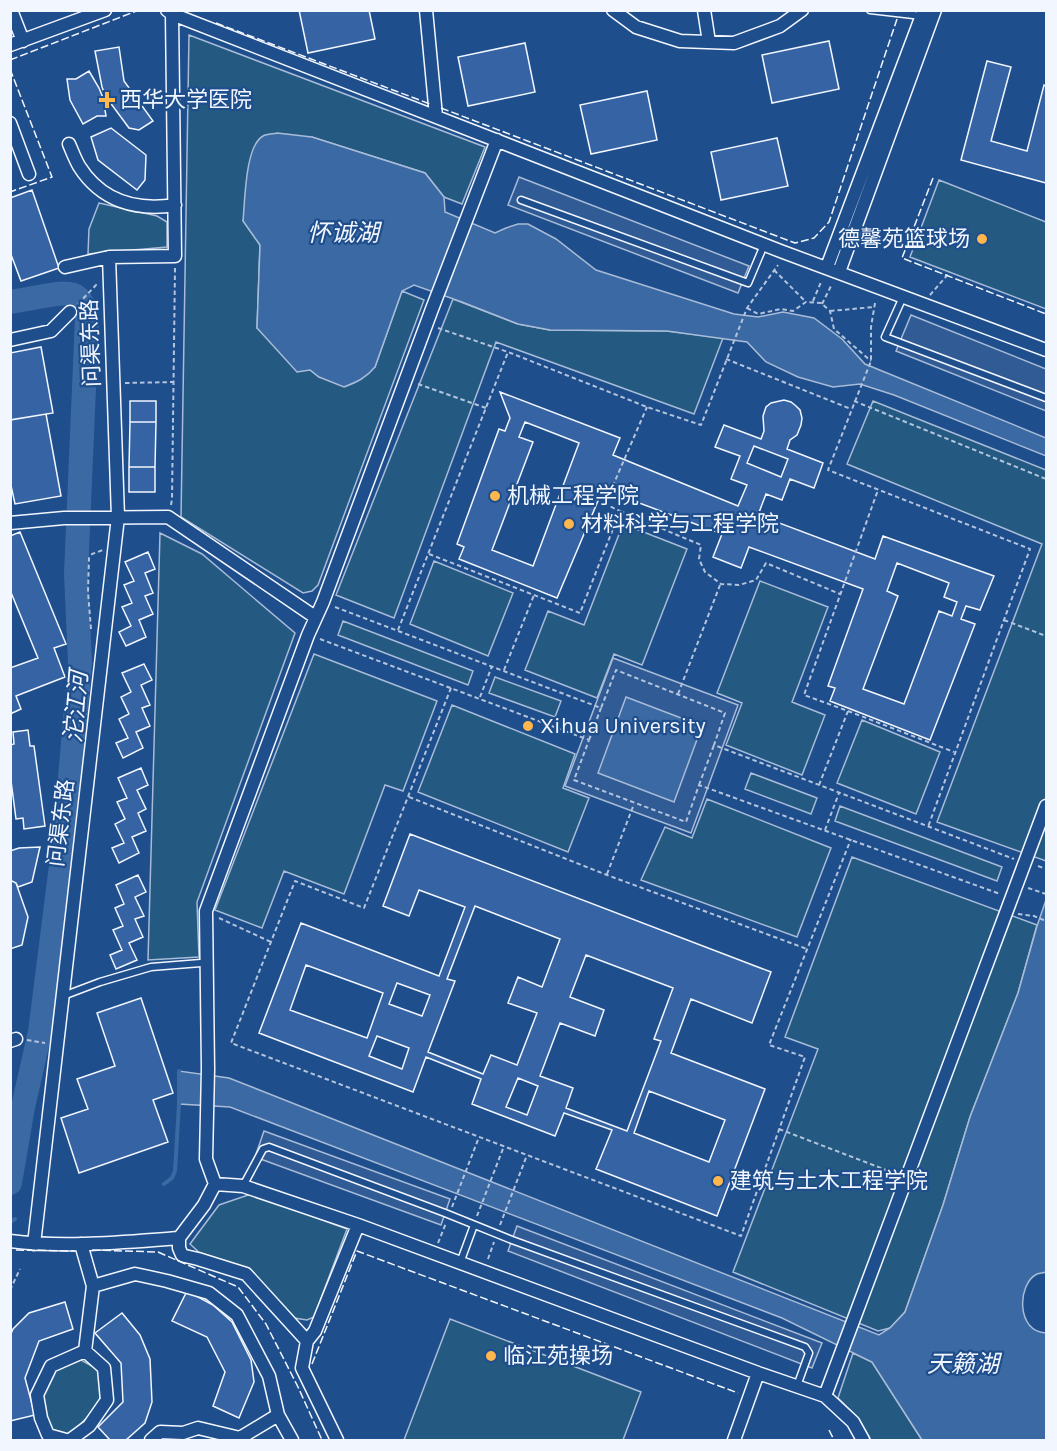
<svg xmlns="http://www.w3.org/2000/svg" width="1057" height="1451" font-family="Karla,'Noto Sans SC',sans-serif">
	<style>
		.green { fill: #245a82; stroke: #a8bbd7; stroke-width: 1.5 }
		.parking { fill: #305b95; stroke: #a8bbd7; stroke-width: 1.5 }
		.water { fill: #3b69a3; stroke: #a8bbd7; stroke-width: 1.5 }
		.lines { fill: none; stroke-linecap: round; stroke-linejoin: round }
		.stream { stroke: #3b69a3; stroke-width: 4 }
		.river { stroke: #3b69a3; stroke-width: 24 }
		.building { fill: #3563a3; stroke: #f2f6ff; stroke-width: 1.5; fill-rule: evenodd }
		.service-casing { stroke: #f2f6ff; stroke-width: 9 }
		.minor-casing { stroke: #f2f6ff; stroke-width: 15 }
		.path { stroke: #b3c4dc; stroke-width: 2; stroke-dasharray: 4.5 3; stroke-linecap: butt }
		.service { stroke: #1f4e8c; stroke-width: 6 }
		.minor { stroke: #1f4e8c; stroke-width: 12 }
		.fence { stroke: #f2f6ff; stroke-width: 1.5; stroke-dasharray: 8 3; stroke-linecap: butt }
		.poi-dot { fill: #ffb74d; stroke: #1f4e8c; stroke-width: 2 }
		.labels { text-anchor: middle; dominant-baseline: central; stroke-width: 4.5; stroke-linejoin: round; paint-order: stroke }
		.poi-label { font-size: 22px; fill: #f2f6ff; stroke: #1f4e8c; text-anchor: start }
		.street-label { font-size: 22px; fill: #f2f6ff; stroke: #1f4e8c }
		.water-label { font-size: 24px; font-style: italic; fill: #f2f6ff; stroke: #1f4e8c }
	</style>
	<rect width="100%" height="100%" fill="#1f4e8c"/>
	<!-- green -->
	<path class="green" d="M189,35L485,147L462,204L444,197L425,173L312,137L243,220L260,245L257,328L319,377L375,367L402,291L424,300L318,585L312,591L303,593L181,517Z
		M939,180L1046,222V309L910,257Z
		M99,203L157,216L167,222V247L88,254L89,229Z
		M453,299L518,324L550,330L667,331L723,338L694,414L496,342L394,618L336,595Z
		M873,401L1046,470V861L937,822L1042,544L847,464Z
		M623,524L687,549L642,665L614,654L597,698L525,670L548,611L584,625Z
		M160,533L202,554L295,633L197,902L199,957L148,960Z
		M434,561L513,593L488,656L410,624Z
		M760,581L828,607L792,702L825,715L802,775L726,745L742,703L717,693Z
		M343,621L473,671L468,685L338,635Z
		M314,654L437,701L403,791L385,785L344,894L284,871L262,928L215,910Z
		M495,677L561,701L555,717L489,693Z
		M452,705L575,754L563,788L589,798L568,852L418,792Z
		M862,720L940,752L916,814L837,783Z
		M751,773L817,798L811,814L745,789Z
		M707,799L831,848L797,937L641,880L665,827L692,838Z
		M840,806L1002,867L997,881L835,821Z
		M852,857L1037,925L1018,993L970,1117L943,1205L905,1312L890,1328L878,1331L733,1272L818,1049L785,1037Z
		M251,1194L347,1229L314,1317L307,1320L294,1318L250,1271L202,1255L190,1244L219,1205Z
		M450,1319L641,1392L623,1440H404Z
		M853,1353L872,1362L922,1440H871L859,1419L838,1398Z
		M81,1360L99,1370L100,1405L69,1435L52,1431L47,1417L41,1397L55,1370Z"/>
	<!-- parking -->
	<path class="parking" d="M519,177L749,266L738,293L508,205Z
		M911,315L1046,369V411L896,351Z
		M613,658L738,705L691,833L565,786Z
		M264,1131L450,1199L441,1225L255,1157Z
		M517,1226L822,1343L812,1368L508,1251Z"/>
	<!-- water -->
	<path class="water" d="M277,133L312,137L425,173L444,197L445,212L495,233L506,228L518,224H528L556,239L596,270L734,314L758,317L783,312L814,318L842,339L865,364L1046,438V456L894,395L860,384L833,387L798,377L766,362L747,342L667,331L550,330L518,324L462,302L414,285L402,291L375,367C366,378 357,382 344,387L319,377L310,370L297,372L257,328L260,245L243,221C245,201 245,146 263,136C267,134 273,134 277,133Z
		M626,697L702,726L674,802L598,773Z
		M1046,900V1272C1043,1273 1040,1273 1037,1274C1017,1284 1016,1332 1046,1333V1440H922L872,1362L782,1318L230,1107L179,1104V1071L229,1078L879,1335L890,1328L905,1312L943,1205L970,1117L1018,993L1037,926Z"/>
	<g class="lines">
		<!-- stream -->
		<path class="stream" d="M164,1184L172,1178L175,1171L179,1104V1071
			M10,1222L15,1219"/>
		<!-- river -->
		<path class="river" d="M10,302C22,300 33,298 44,296C67,292 82,289 87,318L76,574L80,663L65,834L40,1032L23,1107L10,1183"/>
	</g>
	<!-- building -->
	<path class="building" d="M299,10H369L375,39L308,53Z
		M829,41L839,89L772,103L762,55Z
		M525,43L535,92L468,106L458,57Z
		M119,47L124,81L153,121L139,130L129,128L106,97L102,87L95,51Z
		M987,61L1011,67L991,141L1027,151L1044,85L1046,86V183L961,160Z
		M89,71L99,88L103,98L106,116H97L83,124L70,100L67,79H76Z
		M647,91L657,140L591,154L580,105Z
		M111,128L146,155L145,180L137,190L98,160L91,137Z
		M777,138L788,186L721,200L711,152Z
		M32,190L59,268L21,281L10,252V198Z
		M41,347L53,413L10,420V353Z
		M500,392L620,438L613,455L738,506L747,485L731,479L740,456L715,447L724,425L761,439L764,431L763,416L766,407L771,403L784,400L791,402L796,406L800,410L802,418L801,425L797,435L790,440L787,449L823,463L814,488L790,479L782,500L766,494L758,515L875,559L883,536L994,576L980,610L966,606L961,619L975,624L930,740L830,701L835,688L828,686L863,589L749,547L741,568L713,557L722,534L610,492L603,489L557,598L459,559L464,547L457,544L499,429L505,431L510,418ZM525,422L579,443L533,566L492,550L533,442L519,437ZM754,446L788,459L781,477L747,463ZM897,563L949,583L944,597L957,602L952,616L939,611L904,704L863,689L898,596L887,591Z
		M130,401H156V422H130Z
		M46,414L61,496L15,504L10,481V420Z
		M130,422H156L155,467H129Z
		M129,467H155V492H129Z
		M20,532L66,644L54,648L65,677L16,696L21,709L10,714V668L38,658L10,590V536Z
		M148,552L155,569L145,573L153,593L145,596L153,614L139,620L146,637L126,646L119,632L131,626L122,607L132,603L124,585L134,581L125,562Z
		M144,664L152,680L141,685L150,705L142,708L150,726L136,732L143,748L123,758L116,743L128,738L119,719L129,714L121,697L131,692L122,673Z
		M28,730L30,746H34L45,826L24,829L23,818L16,819L10,773V745L14,744L13,732Z
		M141,768L148,785L137,790L146,809L138,813L146,831L132,837L139,853L119,863L112,848L124,843L115,824L125,819L117,802L127,798L118,778Z
		M410,834L771,972L752,1023L691,999L671,1053L765,1089L717,1216L596,1169L612,1130L564,1113L555,1136L472,1104L481,1079L426,1057L413,1092L259,1033L301,923L439,976L465,907L419,890L409,916L383,906ZM475,906L560,939L542,987L518,977L508,1003L537,1013L517,1065L491,1055L483,1074L428,1052L455,981L447,979ZM586,955L673,988L654,1039L661,1041L627,1131L566,1108L573,1088L540,1076L560,1023L595,1036L604,1010L570,997ZM306,965L383,993L367,1038L290,1010ZM397,983L430,995L422,1016L389,1004ZM377,1036L409,1048L402,1069L369,1056ZM518,1078L538,1086L527,1115L506,1107ZM649,1091L725,1120L709,1162L634,1133Z
		M40,847L32,882L18,887L16,883L10,880V851L19,848Z
		M138,875L146,892L135,897L144,916L135,919L143,937L129,943L137,960L116,969L110,955L122,950L113,930L123,926L115,908L124,904L116,885Z
		M10,880L16,883L28,917L22,945L10,949Z
		M141,998L173,1093L153,1100L168,1142L79,1173L61,1118L88,1109L77,1079L115,1066L97,1013Z
		M187,1291L213,1305L232,1322L251,1360L254,1382L239,1418L213,1406L225,1372L207,1337L172,1321Z
		M65,1302L73,1329L39,1341L25,1378L35,1415L10,1421V1336L13,1329L29,1313Z
		M122,1313L140,1335L150,1359L152,1402L145,1423L126,1440H110L98,1427L123,1402L121,1363L95,1333Z"/>
	<g class="lines">
		<!-- service casing -->
		<g class="service-casing">
			<path id="service" d="M870,10L922,16
				M521,200L748,283L764,245
				M903,297L885,337L1046,398
				M63,996L100,982L151,967L201,963
				M243,1186L263,1149L269,1147L445,1213L512,1240L805,1347L809,1353L797,1386
				M460,1263L474,1225"/>
		</g>
		<!-- minor casing -->
		<g class="minor-casing">
			<path id="minor" d="M11,10L23,41
				M172,10V14L783,252L1046,350
				M426,10L436,116
				M613,10L636,27L680,41L734,43L780,26L802,10
				M704,10L709,42
				M10,45L105,10
				M10,123L29,174
				M497,140L432,309L323,602L308,635L206,911L208,1069L206,1159L215,1184L243,1186L358,1225L758,1373L825,1396L853,1422L863,1440
				M69,144C72,151 75,159 79,166C101,201 136,211 175,205
				M65,267L109,257
				M827,267L924,10
				M839,272L935,10
				M10,340L51,331L70,312
				M10,523L64,518L168,517L315,617
				M10,1041L16,1039
				M179,1238V1248L182,1255L185,1256L198,1259L246,1274L307,1341
				M10,1241C67,1248 123,1242 179,1238L204,1205L215,1184
				M34,1244L118,517L109,257L175,256L172,14L167,10
				M81,1244L93,1286L85,1351
				M93,1286L135,1274L167,1281L209,1293L237,1315L269,1376L278,1415L292,1440
				M825,1396L1046,806
				M66,1440L48,1435L41,1418L37,1395L51,1366L85,1351
				M70,1440L89,1426L107,1400L104,1368L85,1351
				M151,1440L160,1432L183,1433L198,1428L240,1438L278,1415
				M337,1440L302,1368L307,1341L315,1331L358,1225
				M734,1440L758,1373"/>
		</g>
		<!-- path -->
		<path class="path" d="M774,270L806,302
			M930,295L950,272
			M813,301L821,282
			M875,303L871,327V361L828,470L1030,549L928,827
			M78,304L97,284
			M822,304L831,286
			M747,308L758,314L781,309L793,311L806,302L821,303L830,311L834,329L871,361
			M830,311L874,307
			M438,328L508,352
			M726,359L851,409
			M125,383L174,382
			M418,384L486,408
			M854,401L1046,479
			M171,505L172,499L175,268
			M620,511L701,545L699,559L705,572L721,584L739,585L756,580L766,563L840,594
			M429,554L580,613L620,511L605,504L647,407
			M335,607L601,708L616,670L725,713L714,745L1014,859
			M1004,620L1046,636
			M91,629L88,592L89,558L92,554L103,550
			M398,630L508,352L647,407L701,425L747,308L778,265
			M320,639L589,740L574,780L686,822L699,785L1000,894
			M504,670L534,595
			M451,688L364,908L295,881L231,1043L741,1236L805,1057L769,1045L851,839
			M678,694L720,585
			M480,697L492,666
			M848,711L954,752
			M589,740L601,708
			M699,785L714,745
			M819,785L848,711L804,695L878,490
			M409,797L607,875L807,949
			M825,830L839,793
			M1038,866L1046,869
			M607,874L634,804
			M1028,888L1046,894
			M1018,914L1034,916L1046,921
			M219,918L271,942
			M27,1040L45,1043
			M779,1129L894,1173
			M452,1207L479,1137
			M477,1216L504,1146
			M500,1225L527,1155
			M438,1243L446,1223
			M488,1259L494,1242
			M10,1290L20,1269"/>
		<!-- service -->
		<use href="#service" class="service"/>
		<!-- minor -->
		<use href="#minor" class="minor"/>
		<!-- fence -->
		<path class="fence" d="M216,23L430,104
			M10,60L139,10
			M10,69L52,177L10,192
			M441,108L795,243L814,238L829,222L897,19
			M933,178L902,258L1046,314
			M10,1029L12,1028
			M16,1250L75,1251
			M92,1250L158,1252L238,1287L266,1324L298,1387L322,1440
			M312,1364L357,1251L738,1393
			M829,1430L834,1440"/>
	</g>
	<!-- markers -->
	<g class="poi-dot">
		<path d="M104 91h6v6h6v6h-6v6h-6v-6h-6v-6h6z"/>
		<circle cx="982" cy="239" r="6"/>
		<circle cx="495" cy="496" r="6"/>
		<circle cx="569" cy="524" r="6"/>
		<circle cx="528" cy="726" r="6"/>
		<circle cx="718" cy="1181" r="6"/>
		<circle cx="491" cy="1356" r="6"/>
	</g>
	<g class="labels">
		<!-- poi labels -->
		<g class="poi-label">
			<text x="120" y="100">西华大学医院</text>
			<text x="970" y="239" text-anchor="end">德馨苑篮球场</text>
			<text x="507" y="496">机械工程学院</text>
			<text x="581" y="524">材料科学与工程学院</text>
			<text x="540" y="726">Xihua University</text>
			<text x="730" y="1181">建筑与土木工程学院</text>
			<text x="503" y="1356">临江苑操场</text>
		</g>
		<!-- street labels -->
		<g class="street-label">
			<text transform="translate(91 343) rotate(-92)">问渠东路</text>
			<text transform="translate(61 823) rotate(-83)">问渠东路</text>
		</g>
		<!-- water labels -->
		<g class="water-label">
			<text x="343" y="233">怀诚湖</text>
			<text transform="translate(76 707) rotate(-85)">沱江河</text>
			<text x="963" y="1364">天籁湖</text>
		</g>
	</g>
	<!-- border -->
	<rect width="1057" height="1451" fill="none" stroke="#f2f6ff" stroke-width="24"/>
</svg>
